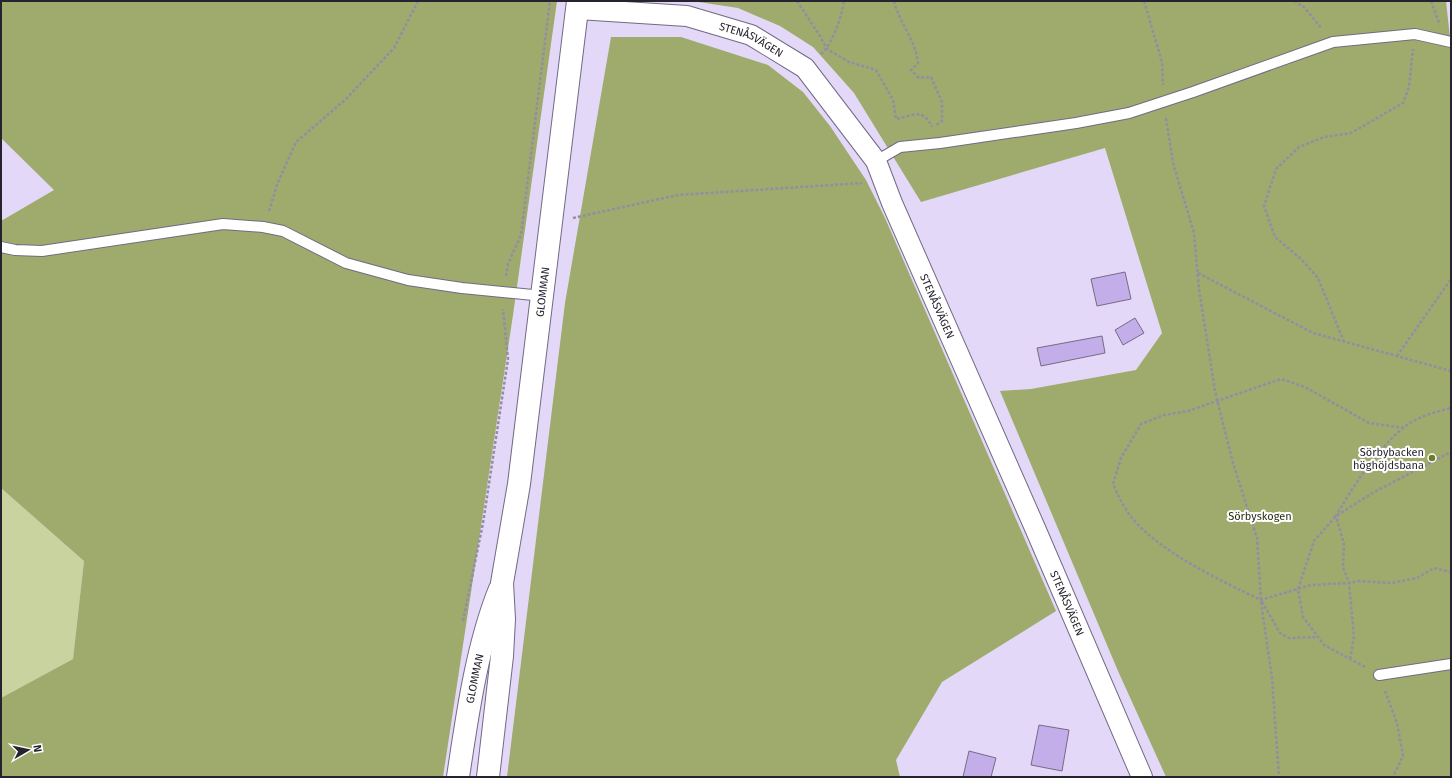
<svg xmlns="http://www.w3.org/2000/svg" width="1452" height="778" font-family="'Fira Sans',sans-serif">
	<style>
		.green { fill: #c9d39f }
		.forest { fill: #9fab6c }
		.building { fill: #c4aee9; stroke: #756b86 }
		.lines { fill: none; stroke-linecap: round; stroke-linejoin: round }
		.lane-casing { stroke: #736984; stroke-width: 12 }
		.street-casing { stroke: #736984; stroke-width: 22 }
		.secondary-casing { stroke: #736984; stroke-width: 24 }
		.path { stroke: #948ca3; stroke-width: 2.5; stroke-dasharray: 3 2; stroke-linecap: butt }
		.lane { stroke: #fff; stroke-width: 10 }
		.street { stroke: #fff; stroke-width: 20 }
		.secondary { stroke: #fff; stroke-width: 22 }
		.poi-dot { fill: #6d7a26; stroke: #fff; stroke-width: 1.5 }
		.labels { text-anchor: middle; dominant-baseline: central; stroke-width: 4; stroke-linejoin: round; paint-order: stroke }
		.street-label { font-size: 11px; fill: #27232e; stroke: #fff }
		.poi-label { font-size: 11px; fill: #27232e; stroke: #fff; text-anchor: end }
		.park-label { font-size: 11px; fill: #282d10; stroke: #fff }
	</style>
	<rect width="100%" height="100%" fill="#e3d8f7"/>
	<!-- green -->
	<path class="green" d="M1,488L84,561L73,659L1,698Z"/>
	<!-- forest -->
	<path class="forest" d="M1,1H557L513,315L443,777H1V698L73,659L84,561L1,488V221L54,190L1,138Z
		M692,1H1446L1451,47V777H1166L1118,671L1000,391L1031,389L1136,370L1162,333L1105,148L921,202L854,93L813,47L780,26L738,8Z
		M611,37H681L768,65L803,92L830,126L866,180L885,218L1056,611L942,682L896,760L900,777H507L565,303Z"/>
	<!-- building -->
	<path class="building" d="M1125,272L1131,299L1097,306L1091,279Z
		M1135,318L1144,333L1123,345L1115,330Z
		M1102,336L1105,353L1041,366L1037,348Z
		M1039,725L1069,730L1062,771L1031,765Z
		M969,751L996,758L991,777H963Z"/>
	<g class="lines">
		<!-- lane casing -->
		<g class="lane-casing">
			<path id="lane" d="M876,161L900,147L940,143L1076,123L1129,113L1193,92L1333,42L1415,34L1451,42
				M1,247L15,250L42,251L223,224L263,227L283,231L346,263L408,280L462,288L543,296
				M1379,675L1451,664"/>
		</g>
		<!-- street casing -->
		<g class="street-casing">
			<g id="street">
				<path id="s1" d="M578,9L687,16L751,35L805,68L876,161L892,203L1035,528L1142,777"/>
			</g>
		</g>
		<!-- secondary casing -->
		<g class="secondary-casing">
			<g id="secondary">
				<path id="s2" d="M458,777C467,717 477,645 500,589"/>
				<path id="s3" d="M488,777L502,656L504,619L502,583L519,484L578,1"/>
			</g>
		</g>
		<!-- path -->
		<path class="path" d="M797,1L820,36L827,49L849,62L876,70L893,100L896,119C914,115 923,108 932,127
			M894,1C899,22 916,41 918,63L911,70L919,78L931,77L942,102V121L935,126
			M1144,1L1162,62L1163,85
			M1294,1L1304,7L1322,29
			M1431,1L1439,23
			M821,54C832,45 842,16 844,1
			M1166,118L1173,163L1194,233L1199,289L1215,391L1233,463L1257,538L1261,600L1280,633L1289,638L1319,637
			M269,211L278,182L296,142L345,100L394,48L418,1
			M573,218L678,195L862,183
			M1198,273L1313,333L1451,371
			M506,276L508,264L521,235L550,1
			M1344,342L1318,278L1301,259L1275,237L1264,206L1276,169L1299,147L1324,137L1351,133L1403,103L1409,87L1413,49
			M1397,356L1451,279
			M1404,428L1369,423L1305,387L1281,379L1188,411L1164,415L1141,424L1121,458L1113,484C1117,493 1121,502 1127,511C1151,548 1221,581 1261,600L1311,585L1349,583L1359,581L1391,583L1417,578L1434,568L1451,572
			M1261,602L1272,678L1279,777
			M463,621L483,523L508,359L503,309
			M1350,659L1354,637L1349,583L1343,567L1344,544L1336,516C1354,485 1375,452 1403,428C1416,417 1435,412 1451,408
			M1365,667L1324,645L1303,617L1298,589L1314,541L1336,516L1374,492L1451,452
			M1385,691L1397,723L1403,756L1393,777"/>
		<!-- lane -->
		<use href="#lane" class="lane"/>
		<!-- street -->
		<use href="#street" class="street"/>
		<!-- secondary -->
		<use href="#secondary" class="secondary"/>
	</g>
	<!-- markers -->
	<circle class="poi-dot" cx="1432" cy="458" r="4"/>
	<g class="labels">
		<!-- street labels -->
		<g class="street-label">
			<text stroke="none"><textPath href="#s1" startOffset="178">STENÅSVÄGEN</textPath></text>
			<text stroke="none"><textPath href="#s3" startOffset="489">GLOMMAN</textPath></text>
			<text stroke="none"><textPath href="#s1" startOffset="514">STENÅSVÄGEN</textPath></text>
			<text stroke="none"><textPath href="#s1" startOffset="838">STENÅSVÄGEN</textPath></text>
			<text stroke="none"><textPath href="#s2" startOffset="100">GLOMMAN</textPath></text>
		</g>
		<!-- poi labels -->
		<g class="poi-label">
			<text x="1424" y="452">Sörbybacken<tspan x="1424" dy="13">höghöjdsbana</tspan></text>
		</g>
		<!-- park labels -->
		<g class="park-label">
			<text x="1260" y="516">Sörbyskogen</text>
		</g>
	</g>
	<!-- border -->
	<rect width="1452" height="778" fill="none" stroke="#27232e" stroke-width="4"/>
	<!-- north arrow -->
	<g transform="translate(28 750) rotate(81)" stroke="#ffffff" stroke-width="3" paint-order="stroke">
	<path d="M0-3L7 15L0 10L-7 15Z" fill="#27232e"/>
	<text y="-6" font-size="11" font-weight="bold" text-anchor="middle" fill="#27232e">N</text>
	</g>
</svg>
